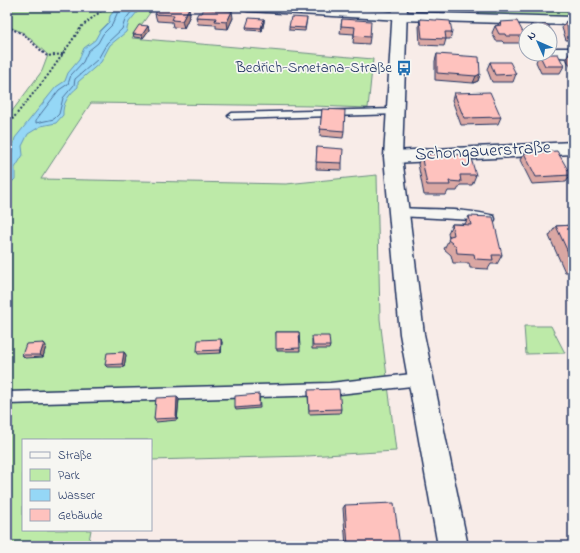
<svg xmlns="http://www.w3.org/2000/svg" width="580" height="553" font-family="'Indie Flower',sans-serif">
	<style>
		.green { fill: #bdeaa8; stroke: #6c8c83 }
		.water { fill: #95d7f6; stroke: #6494b9 }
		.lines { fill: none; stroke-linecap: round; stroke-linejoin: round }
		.shore { stroke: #4c729b; stroke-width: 1 }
		.lane-casing { stroke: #1b2f5e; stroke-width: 3 }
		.street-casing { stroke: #1b2f5e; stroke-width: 3 }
		.secondary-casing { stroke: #1b2f5e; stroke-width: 3 }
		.path { stroke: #1b2f5e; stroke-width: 2; stroke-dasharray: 2 2; stroke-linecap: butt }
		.lane { fill: #f6f6f2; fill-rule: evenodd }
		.street { fill: #f6f6f2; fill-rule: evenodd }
		.secondary { fill: #f6f6f2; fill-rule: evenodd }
		.wall { fill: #daa7a3; stroke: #1b2f5e }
		.shaded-wall { fill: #b28885; stroke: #1b2f5e }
		.building { fill: #fec2be; stroke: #1b2f5e }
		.labels { text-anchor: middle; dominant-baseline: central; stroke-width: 3.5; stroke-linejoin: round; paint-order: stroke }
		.far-poi-label { font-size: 15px; fill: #1b2f5e; stroke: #f6f6f2; text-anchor: end }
		.street-label { font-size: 18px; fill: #1b2f5e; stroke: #f6f6f2 }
	</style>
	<rect width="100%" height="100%" fill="#f8ece8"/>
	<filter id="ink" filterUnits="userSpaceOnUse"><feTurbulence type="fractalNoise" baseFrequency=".025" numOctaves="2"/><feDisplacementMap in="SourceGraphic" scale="8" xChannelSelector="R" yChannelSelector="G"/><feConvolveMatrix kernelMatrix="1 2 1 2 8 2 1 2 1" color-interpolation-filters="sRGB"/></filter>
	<g filter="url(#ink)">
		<!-- green -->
		<path class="green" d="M7,7H154L132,38L373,59L368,108L313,106L91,103L41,179L286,184L377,175L380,319L396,451L307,456L151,460V440H23V530H91L88,546H7V118L42,71L48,55L24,33L7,26Z
			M477,7H573V17L479,15Z
			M524,326H551L565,353L526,354Z"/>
		<!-- water -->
		<path class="water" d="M117,7H139L138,11L129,22L126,32L110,45L101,62L78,82V87C69,94 62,104 63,115L56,123L41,126L28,134L22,146L23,155L15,168V179L7,187V164L10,160L15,138L56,87L65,81L68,73L79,60L84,48L95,40L100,31L109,22L110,16Z"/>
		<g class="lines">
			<!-- shore -->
			<path class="shore" d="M120,7L112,25L103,34L98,43L88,51L83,62L71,75L68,84L59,90L36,120V123L54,119L59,114L63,98L74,85L75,79L98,59L107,43L122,29L125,20L135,7"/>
			<!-- lane casing -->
			<g class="lane-casing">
				<path id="lane" d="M395,109L399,112L398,114L232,119L228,116L232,113Z
					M399,208C428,210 467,208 494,216L495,219L494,222L490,223L473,220L399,216L395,215L394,212L395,209Z
					M421,373L425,375L427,379L425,383L421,385L330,395L7,404V392L330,383Z"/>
			</g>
			<!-- street casing -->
			<g class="street-casing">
				<path id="street" d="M241,7H319L400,12L573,17V25L400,20L248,11L243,10Z
					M550,48H573V58L545,56L543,54H550Z
					M573,142V154L393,163L387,161L384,157L387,153L393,151Z"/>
			</g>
			<!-- secondary casing -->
			<g class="secondary-casing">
				<path id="secondary" d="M393,7H407L402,157L424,334L468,546H438L400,334L384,157Z"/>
			</g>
			<!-- path -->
			<path class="path" d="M7,27L23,34L47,56L63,54
				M7,126L49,74L82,26L100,12L103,7"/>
			<!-- lane -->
			<use href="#lane" class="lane"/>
			<!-- street -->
			<use href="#street" class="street"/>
			<!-- secondary -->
			<use href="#secondary" class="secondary"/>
		</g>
		<!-- wall -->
		<path class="wall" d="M426,7H444L443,10L426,9Z
			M462,7H474L473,11L463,10Z
			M155,14L190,15L184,28L173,27L172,22L157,21Z
			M196,17L233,18L228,29L216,28V25L198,24Z
			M307,18L305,31L289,30V27Z
			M264,19V22L262,31L247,30L246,27Z
			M342,19L370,37L369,44L353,43L354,34L340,33Z
			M420,19L452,32L450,39H446L444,46L420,45L419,26Z
			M566,21H573V40H566L562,28Z
			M500,22L525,36L522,43H504L502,41H496L492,33L495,26L498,25Z
			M531,25H548L554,35L552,38H550V30H530V29Z
			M148,26L149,30L143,38L134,37L133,34Z
			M570,52H573V70L566,59Z
			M437,54L480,74L478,81L473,83L435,80V61Z
			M539,54L564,66L560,73H541L536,62Z
			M490,62L516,74L513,82H492L487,69Z
			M454,93L501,117L498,124L461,125L452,100Z
			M322,109L344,131L343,138L320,136Z
			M317,147L342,163V170L316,169Z
			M524,153L571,175L566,182L532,184L520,160Z
			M421,154L476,175L472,185H460L457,191H448L446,195H424L418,164Z
			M469,216L502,255L497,264H491L488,269L470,268L469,263H453L451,255L444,249L449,239L448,233L452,224H465Z
			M573,225V272H565L549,236L556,226Z
			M276,332H299L300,351H277Z
			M312,339L330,346L329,349H312Z
			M222,342L221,353L198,354L197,351Z
			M44,343L46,346L43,357L25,358L22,355Z
			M124,352L126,355L124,367H107L105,365Z
			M308,390L341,409L340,413L309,414L308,394Z
			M259,394L260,408L236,410L235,408Z
			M179,399L177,420L156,422L154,419Z
			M345,505L400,546H346L343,508Z"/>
		<!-- shaded-wall -->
		<path class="shaded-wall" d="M189,8L190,15L184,28L182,21Z
			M232,11L233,18L228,29L227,22Z
			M264,19V22L262,31L261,28Z
			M148,26L149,30L143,38L142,35Z
			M480,74L478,81L473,83L476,76Z
			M221,339L222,342L221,353Z
			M44,343L46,346L43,357L40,355Z
			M124,352L126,355L124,367L122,364Z
			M177,397L179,399L177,420L176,418Z
			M7,404L10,405L7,415Z"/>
		<!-- building -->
		<path class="building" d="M159,7H180L189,8L182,21L172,20L174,15L155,14Z
			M204,9L232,11L227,22L215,21L216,18L196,17L198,13H202Z
			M291,17L307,18L305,28L289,27Z
			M249,18L264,19L261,28L246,27Z
			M342,19L371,21L370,37L354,36L355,27L341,26Z
			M420,19L450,21L452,32H445L446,39L422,38Z
			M517,21L525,36H506L505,34H499L495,26L501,25L500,22Z
			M566,21H573V33H569Z
			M139,25L148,26L142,35L133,34Z
			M531,25H548L554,35H550V30H534Z
			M570,52H573V57Z
			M437,54L479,57L480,74L476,76L437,73Z
			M539,54H558L564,66H545Z
			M490,62H510L516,74L495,75Z
			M490,92L501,117L464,118L454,93Z
			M322,109L345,110L344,131L320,129Z
			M317,147L343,149L342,163L316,162Z
			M557,151L571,175L536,177L524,153Z
			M421,154L470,155L476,175H460L461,182L449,181L450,185H427Z
			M469,216L493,217L502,255H492L493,260L475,259L474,254L457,253L456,246L448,240L450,236L454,235L452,224L471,225Z
			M573,225V263L556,226Z
			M276,332H299L300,348L276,349Z
			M312,336H329L330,346H313Z
			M221,339V350L197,351L198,340Z
			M44,343L40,355H22L26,344Z
			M124,352L122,364L105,365L107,353Z
			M339,389L341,409L309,410L308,390Z
			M259,394V406L235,408V396Z
			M177,397L176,418L154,419L156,398Z
			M394,503L400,546H348L345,505Z"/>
	</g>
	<!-- icons -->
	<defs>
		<g id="bus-bare" transform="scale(1.2)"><path d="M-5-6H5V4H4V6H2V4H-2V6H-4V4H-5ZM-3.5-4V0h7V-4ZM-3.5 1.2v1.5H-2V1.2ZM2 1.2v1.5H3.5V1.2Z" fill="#1f6fb2" stroke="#f6f6f2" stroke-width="2.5" paint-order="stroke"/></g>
	</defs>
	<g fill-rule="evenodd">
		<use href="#bus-bare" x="404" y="68"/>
	</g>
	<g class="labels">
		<!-- far-poi labels -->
		<g class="far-poi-label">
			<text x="392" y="68">Bedřich-Smetana-Straße</text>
		</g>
		<!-- street labels -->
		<g class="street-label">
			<text transform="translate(483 152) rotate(-3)">Schongauerstraße</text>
		</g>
	</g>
	<!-- margin -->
	<rect width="580" height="553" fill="none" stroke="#f6f6f2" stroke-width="24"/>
	<rect x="12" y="12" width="556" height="529" fill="none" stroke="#1b2f5e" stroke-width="1.5" filter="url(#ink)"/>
	<!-- legend -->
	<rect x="22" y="439" width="130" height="92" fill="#f6f6f2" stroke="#9ea6b7"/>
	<rect x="30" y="452" width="20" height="6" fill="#f6f6f2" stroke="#9ea6b7"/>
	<text x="58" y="459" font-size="12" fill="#1b2f5e">Straße</text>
	<rect x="30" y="469" width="20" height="12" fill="#bdeaa8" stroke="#9ea6b7"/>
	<text x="58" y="479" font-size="12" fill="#1b2f5e">Park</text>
	<rect x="30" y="489" width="20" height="12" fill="#95d7f6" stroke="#9ea6b7"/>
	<text x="58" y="499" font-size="12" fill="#1b2f5e">Wasser</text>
	<rect x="30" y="509" width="20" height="12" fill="#fec2be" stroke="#9ea6b7"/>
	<text x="58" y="519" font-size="12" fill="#1b2f5e">Gebäude</text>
	<!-- north arrow -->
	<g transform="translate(538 42) rotate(315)"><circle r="19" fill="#f6f6f2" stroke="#9ea6b7"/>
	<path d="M0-3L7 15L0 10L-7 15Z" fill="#1f6fb2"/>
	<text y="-6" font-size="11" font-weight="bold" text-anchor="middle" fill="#1b2f5e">N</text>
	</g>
</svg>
